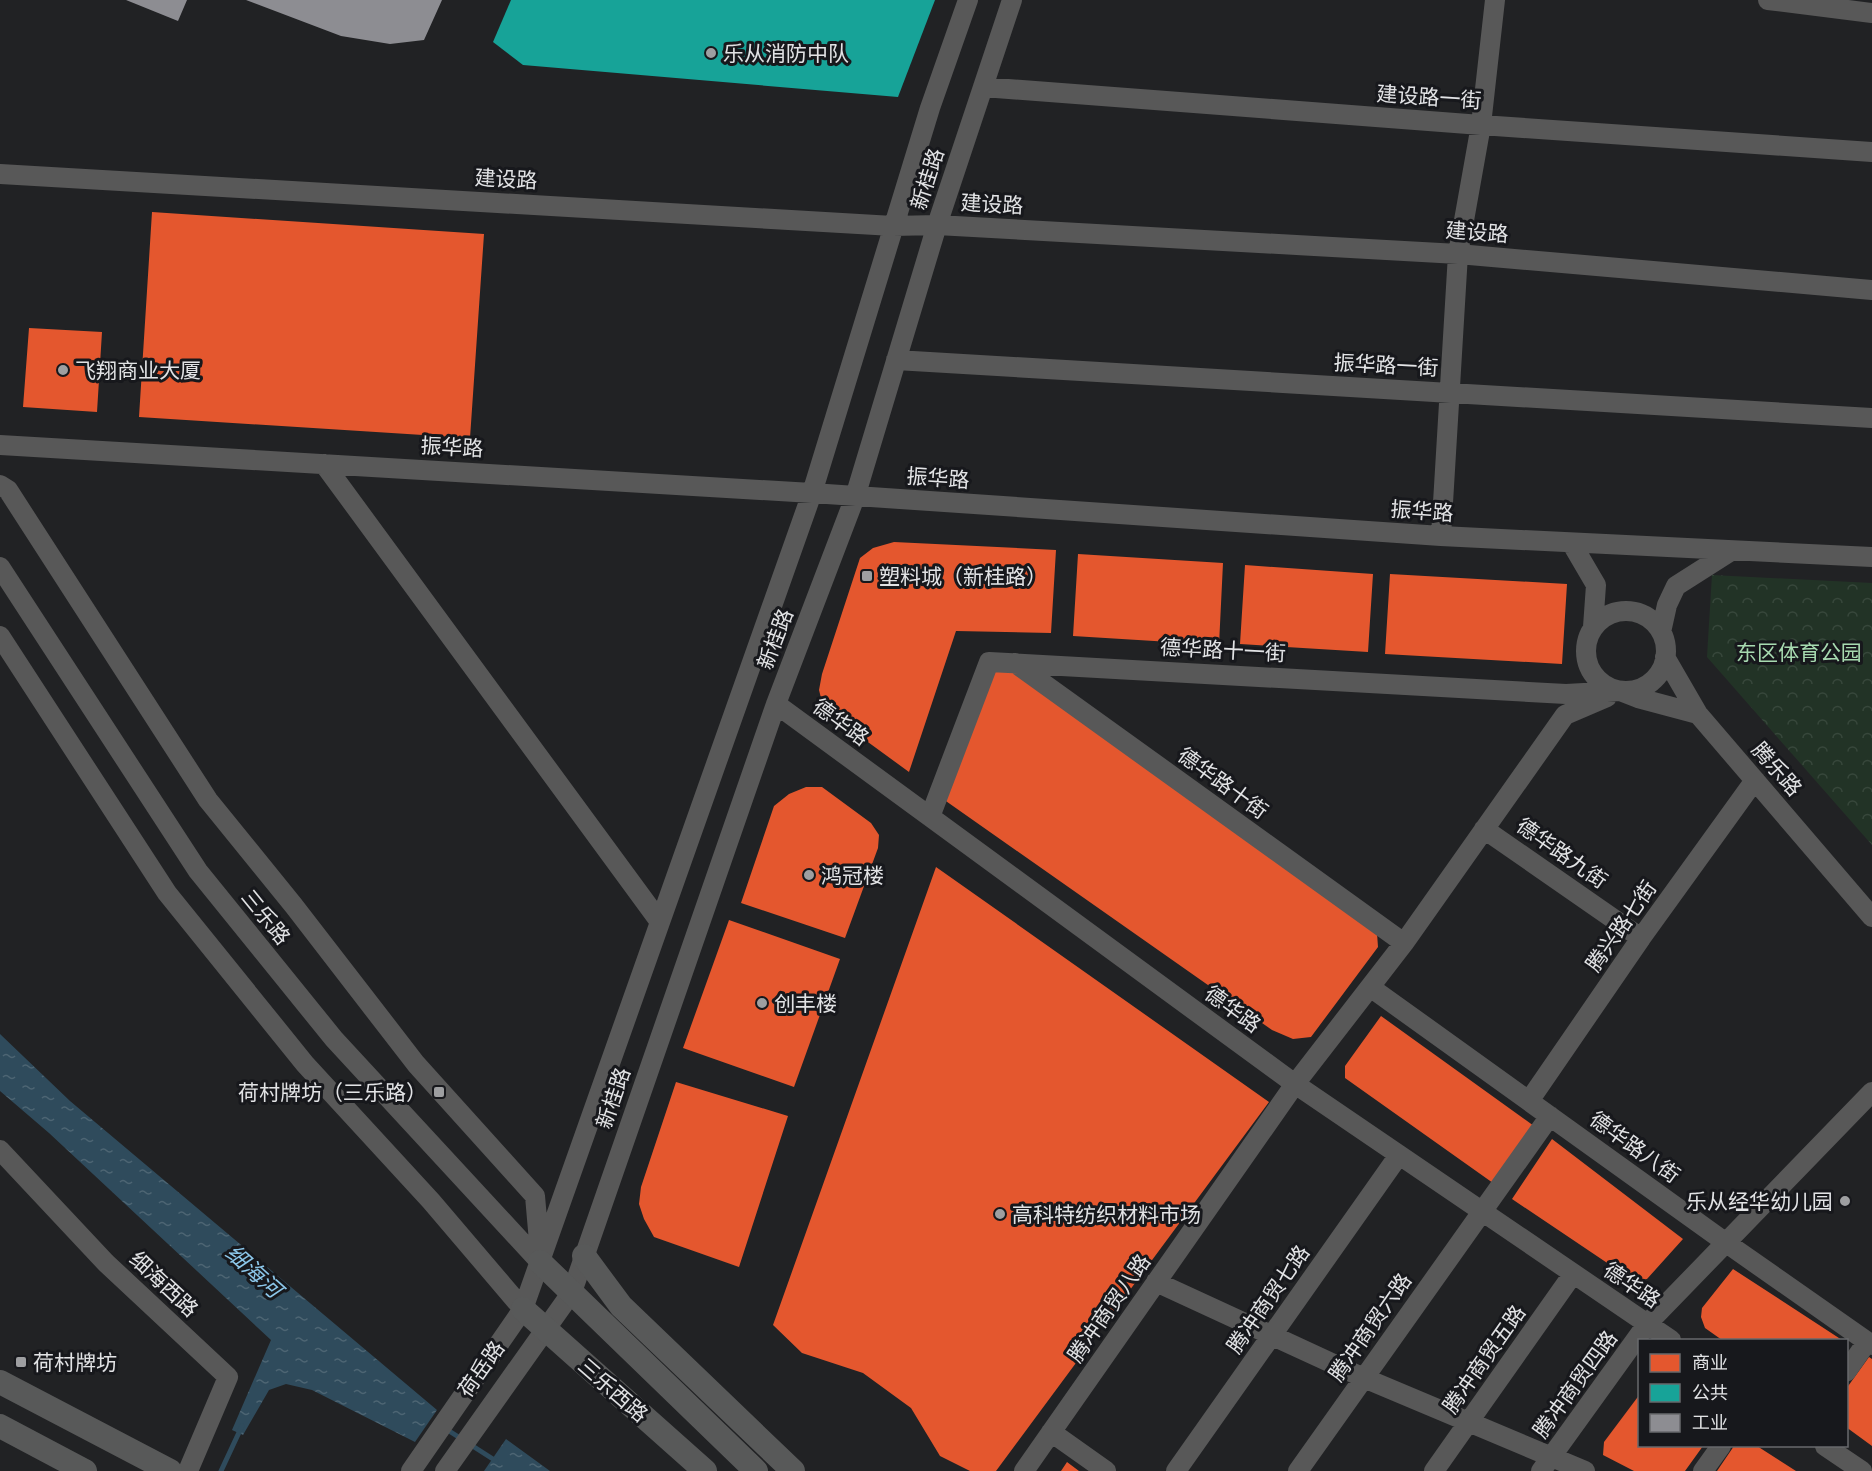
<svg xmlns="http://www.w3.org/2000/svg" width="1872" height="1471" font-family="'Space Grotesk','Noto Sans SC',sans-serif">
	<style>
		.park { fill: url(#park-crowns) }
		.water { fill: url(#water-ripples) }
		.shops { fill: #e4572e }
		.public { fill: #17a398 }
		.industry { fill: #8d8d92 }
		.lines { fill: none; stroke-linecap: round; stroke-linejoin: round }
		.stream { stroke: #2f4b5c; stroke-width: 5 }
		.minor { stroke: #585858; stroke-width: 20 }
		.major { stroke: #585959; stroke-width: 24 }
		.poi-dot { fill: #9e9fa1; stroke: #17181c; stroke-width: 2 }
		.labels { text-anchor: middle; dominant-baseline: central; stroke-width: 6; stroke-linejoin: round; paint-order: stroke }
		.poi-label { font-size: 21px; fill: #e2e3e5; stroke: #17181c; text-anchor: start }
		.street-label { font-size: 21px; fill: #e2e3e5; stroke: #17181c }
		.park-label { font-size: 21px; fill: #a7dab0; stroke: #17181c }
		.water-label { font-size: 22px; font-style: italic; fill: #8cc7ea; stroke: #17181c }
	</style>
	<defs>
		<pattern id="park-crowns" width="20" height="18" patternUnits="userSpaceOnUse" patternTransform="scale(1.5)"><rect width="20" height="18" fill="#223326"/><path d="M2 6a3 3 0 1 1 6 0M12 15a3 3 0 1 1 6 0" fill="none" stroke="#37473b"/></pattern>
		<pattern id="water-ripples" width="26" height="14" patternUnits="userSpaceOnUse" patternTransform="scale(1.5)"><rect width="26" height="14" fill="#2f4b5c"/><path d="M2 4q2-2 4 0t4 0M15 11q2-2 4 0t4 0" fill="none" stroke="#4d6573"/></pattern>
	</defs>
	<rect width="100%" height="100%" fill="#212224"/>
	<!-- park -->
	<path class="park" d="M1712,575L1872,583V845L1707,657Z"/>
	<!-- water -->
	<path class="water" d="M0,1034L70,1101L437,1410L415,1442L312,1390L286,1384L269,1390L243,1435L232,1430L271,1340L49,1133L0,1091Z
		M506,1439L550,1471H484Z"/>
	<!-- shops -->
	<path class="shops" d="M152,212L484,234L470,438L139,417Z
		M29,328L102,332L97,412L23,407Z
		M894,542L1056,550L1051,633L956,631L909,772L824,710L819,690L822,674L860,558L873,548Z
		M1078,554L1223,563L1219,645L1073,636Z
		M1245,565L1373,574L1368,652L1240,644Z
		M1390,574L1567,584L1562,664L1385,654Z
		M990,672H1019L1377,933L1378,947L1311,1037L1293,1039L1272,1030L943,799Z
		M806,787H822L871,823L879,835L878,848L845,938L741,903L774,806L789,794Z
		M936,867L1269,1102L996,1471H970L940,1456L911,1408L863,1373L802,1353L773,1325Z
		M729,920L840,959L794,1087L683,1048Z
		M1381,1016L1534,1126L1493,1183L1345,1078V1066Z
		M676,1082L788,1116L739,1267L654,1237L644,1219L639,1204L641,1187Z
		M1552,1139L1683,1239L1647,1279L1634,1281L1512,1199Z
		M1733,1269L1842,1340H1722L1705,1328L1701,1317L1702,1308Z
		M1869,1357L1872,1359V1446L1846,1427V1389Z
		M1640,1394V1446H1703L1685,1471H1634L1603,1455L1604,1442Z
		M1734,1446H1757L1796,1471H1717Z
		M1067,1462L1079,1471H1061Z"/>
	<!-- public -->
	<path class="public" d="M511,0H935L898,97L523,65L493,42Z"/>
	<!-- industry -->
	<path class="industry" d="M126,0H187L178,21Z
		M246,0H442L424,40L390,44L341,36Z"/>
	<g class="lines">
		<!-- stream -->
		<path class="stream" d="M446,1429L496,1461
			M221,1471L242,1426"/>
		<!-- minor -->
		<path class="minor" d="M1768,0L1872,13
			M983,87L1481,125L1872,152
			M0,174L893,226L937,225L1458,254L1872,290
			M896,360L1872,418
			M0,445L812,493L1441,536L1872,557
			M324,464L660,922
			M0,485L8,490L208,800L294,906L416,1064L535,1196L540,1253
			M1441,536L1458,254L1481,125L1495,0
			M1572,544L1596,585L1593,627
			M0,567L198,871L334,1039L540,1262
			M1586 651a40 40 0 1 1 80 0a40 40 0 1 1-80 0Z
			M1661,632L1667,605L1676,586L1731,551
			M0,636L167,893L305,1064L431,1201L523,1309
			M1665,657L1698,714
			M1015,663L1404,943
			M776,704L1295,1084L1671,1340
			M930,817L989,662L1566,694L1620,691L1638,698L1698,714L1872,917
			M1484,829L1641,938
			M1370,987L1725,1242L1872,1345
			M1529,1101L1641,938L1755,780
			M0,1150L106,1263L228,1377L188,1471
			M1156,1282L1364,1378L1585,1471
			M1846,1372L1867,1342
			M1051,1432L1106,1471
			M1825,1446L1862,1471
			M411,1471L523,1309L812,493L930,108L968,0
			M445,1471L572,1292L776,704L855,497L937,225L1012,0
			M1024,1471L1295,1084L1404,943L1565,715L1607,697
			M1176,1471L1399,1155
			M1298,1471L1550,1116
			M1434,1471L1573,1274
			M1541,1471L1647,1324L1872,1092
			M1703,1471L1721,1446"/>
		<!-- major -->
		<path class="major" d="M584,1256L621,1306L793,1471
			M540,1262L756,1471
			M523,1309L705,1471
			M0,1382L170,1471
			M0,1426L85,1471"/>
	</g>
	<!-- markers -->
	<g class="poi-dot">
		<circle cx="711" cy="53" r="6"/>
		<circle cx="63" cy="370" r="6"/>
		<rect x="861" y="570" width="12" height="12" rx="3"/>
		<circle cx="809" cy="875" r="6"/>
		<circle cx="762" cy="1003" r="6"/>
		<rect x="433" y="1086" width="12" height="12" rx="3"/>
		<circle cx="1845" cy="1201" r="6"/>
		<circle cx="1000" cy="1214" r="6"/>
		<rect x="15" y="1356" width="12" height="12" rx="3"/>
	</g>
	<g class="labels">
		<!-- poi labels -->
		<g class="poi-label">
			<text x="723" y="53">乐从消防中队</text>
			<text x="75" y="370">飞翔商业大厦</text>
			<text x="879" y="576">塑料城（新桂路）</text>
			<text x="821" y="875">鸿冠楼</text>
			<text x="774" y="1003">创丰楼</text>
			<text x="427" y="1092" text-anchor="end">荷村牌坊（三乐路）</text>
			<text x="1833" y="1201" text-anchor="end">乐从经华幼儿园</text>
			<text x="1012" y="1214">高科特纺织材料市场</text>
			<text x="33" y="1362">荷村牌坊</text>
		</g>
		<!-- street labels -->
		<g class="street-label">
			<text transform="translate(1429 97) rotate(4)">建设路一街</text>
			<text transform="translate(506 179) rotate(3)">建设路</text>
			<text transform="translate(927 179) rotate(-72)">新桂路</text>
			<text transform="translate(992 204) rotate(3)">建设路</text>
			<text transform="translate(1477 232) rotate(4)">建设路</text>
			<text transform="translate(1386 365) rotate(3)">振华路一街</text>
			<text transform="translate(452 447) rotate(3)">振华路</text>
			<text transform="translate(938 478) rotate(4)">振华路</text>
			<text transform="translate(1422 511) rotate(4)">振华路</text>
			<text transform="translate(775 639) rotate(-69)">新桂路</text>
			<text transform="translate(1223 650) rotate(3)">德华路十一街</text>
			<text transform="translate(841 722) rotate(36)">德华路</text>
			<text transform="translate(1777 769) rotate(49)">腾乐路</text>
			<text transform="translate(1223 783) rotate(36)">德华路十街</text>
			<text transform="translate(1562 853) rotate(35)">德华路九街</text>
			<text transform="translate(266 917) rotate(51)">三乐路</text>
			<text transform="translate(1621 926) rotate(-55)">腾兴路七街</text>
			<text transform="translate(1233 1009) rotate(36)">德华路</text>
			<text transform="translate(613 1098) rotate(-71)">新桂路</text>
			<text transform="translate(1635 1147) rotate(36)">德华路八街</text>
			<text transform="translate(164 1284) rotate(43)">细海西路</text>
			<text transform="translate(1632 1285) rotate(34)">德华路</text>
			<text transform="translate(1268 1299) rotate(-55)">腾冲商贸七路</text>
			<text transform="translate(1109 1308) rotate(-55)">腾冲商贸八路</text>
			<text transform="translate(1370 1327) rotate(-55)">腾冲商贸六路</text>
			<text transform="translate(1484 1359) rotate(-55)">腾冲商贸五路</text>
			<text transform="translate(481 1369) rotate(-55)">荷岳路</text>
			<text transform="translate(1575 1384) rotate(-54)">腾冲商贸四路</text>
			<text transform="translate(613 1390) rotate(41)">三乐西路</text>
		</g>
		<!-- park labels -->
		<g class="park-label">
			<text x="1799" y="652">东区体育公园</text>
		</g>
		<!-- water labels -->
		<g class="water-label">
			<text transform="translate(254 1271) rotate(42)">细海河</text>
		</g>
	</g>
	<!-- legend -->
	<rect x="1638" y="1339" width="210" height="108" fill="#17181c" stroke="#68696c" stroke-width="1.5"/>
	<rect x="1650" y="1354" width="30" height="18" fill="#e4572e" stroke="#68696c" stroke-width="1.5"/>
	<text x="1692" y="1369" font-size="18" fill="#e2e3e5">商业</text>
	<rect x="1650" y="1384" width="30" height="18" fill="#17a398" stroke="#68696c" stroke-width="1.5"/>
	<text x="1692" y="1399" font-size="18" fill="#e2e3e5">公共</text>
	<rect x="1650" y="1414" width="30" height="18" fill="#8d8d92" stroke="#68696c" stroke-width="1.5"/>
	<text x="1692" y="1429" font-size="18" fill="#e2e3e5">工业</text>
</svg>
